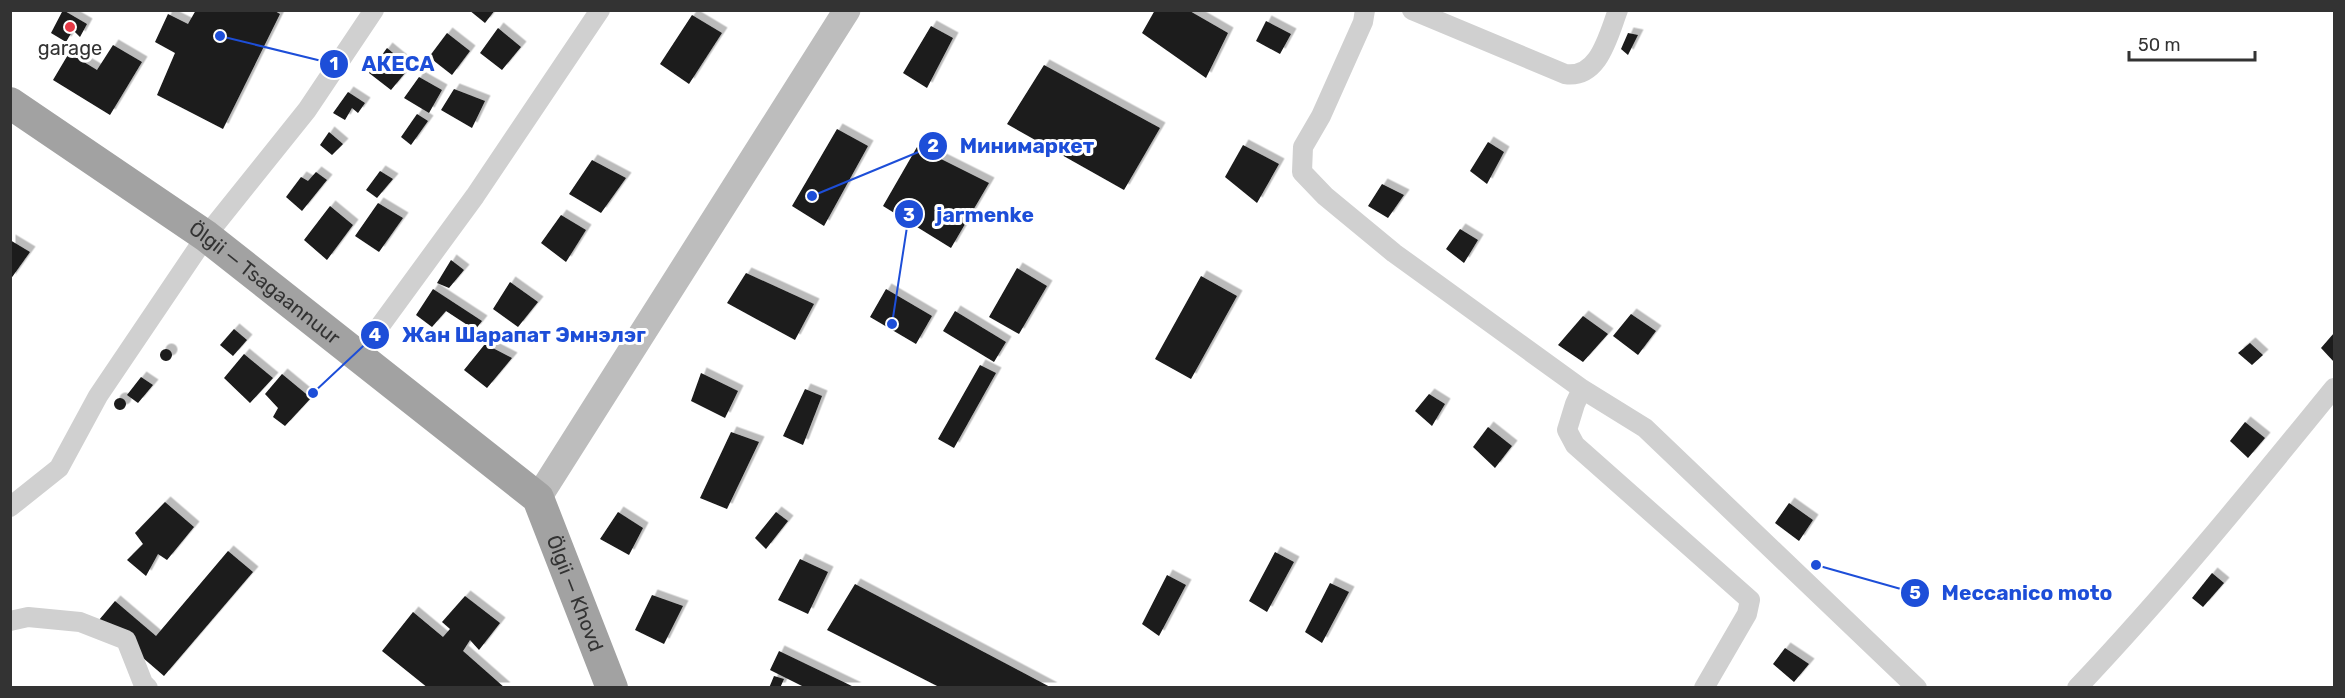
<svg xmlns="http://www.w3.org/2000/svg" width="2345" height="698" font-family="Rubik,sans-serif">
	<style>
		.building { fill: #1a1a1a; filter: url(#shadow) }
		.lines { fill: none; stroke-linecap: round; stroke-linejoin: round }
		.minor { stroke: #d0d0d0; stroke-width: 20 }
		.secondary { stroke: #bdbdbd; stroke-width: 27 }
		.trunk { stroke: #a2a2a2; stroke-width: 32 }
		.poi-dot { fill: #e63946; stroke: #fff; stroke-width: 2 }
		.labels { text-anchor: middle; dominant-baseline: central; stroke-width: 6; stroke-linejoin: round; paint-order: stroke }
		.poi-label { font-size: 20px; fill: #333; stroke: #fff }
		.street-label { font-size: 20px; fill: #333; stroke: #fff }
		.leader { fill: none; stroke: #1d4ed8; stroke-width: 2 }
		.callout-dot { fill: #1d4ed8; stroke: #fff; stroke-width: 2 }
		.mark-label { font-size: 18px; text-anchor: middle; font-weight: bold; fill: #fff }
		.callout-label { font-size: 21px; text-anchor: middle; font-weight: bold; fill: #1d4ed8; stroke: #fff; stroke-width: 6; stroke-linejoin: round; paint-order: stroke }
	</style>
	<defs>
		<filter id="shadow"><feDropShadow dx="5.5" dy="-5.5" stdDeviation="0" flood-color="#0004"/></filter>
	</defs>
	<rect width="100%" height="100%" fill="#fff"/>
	<!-- building -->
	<path class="building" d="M63,10L87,24L80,37L73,30L66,42L51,33Z
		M196,10H273L280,14L223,129L157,95L175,53L155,42L168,14L188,24Z
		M469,10H495L485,23Z
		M1155,10H1188L1228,33L1206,78L1142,33Z
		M692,15L722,33L689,84L660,64Z
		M1266,21L1291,34L1280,54L1256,41Z
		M931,26L953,38L927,88L903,73Z
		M498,28L521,47L502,70L480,53Z
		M447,33L470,51L452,75L429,57Z
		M1628,33L1638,35L1628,55L1621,49Z
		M113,45L142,62L110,115L53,80L69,53L97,70Z
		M387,48L410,67L391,90L369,73Z
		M1044,65L1160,128L1124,190L1007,124Z
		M419,77L442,90L429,113L404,98Z
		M454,89L485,101L472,128L441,110Z
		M348,92L365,103L358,113L352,108L345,120L333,113Z
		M417,114L428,121L411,145L401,137Z
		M837,129L868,146L824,226L792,206Z
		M329,132L343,144L332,155L320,145Z
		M1488,142L1504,152L1487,184L1470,171Z
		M1243,145L1279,164L1257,203L1225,177Z
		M917,147L989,183L951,248L883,206Z
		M592,160L626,178L601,213L569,194Z
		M380,171L393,179L377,198L366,190Z
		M316,172L327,180L302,211L286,197L301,177L308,181Z
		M1382,184L1404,195L1388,218L1368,206Z
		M378,203L403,218L379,252L355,236Z
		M330,206L353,225L327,260L304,240Z
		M561,215L586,230L566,262L541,243Z
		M1460,229L1478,240L1464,263L1446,249Z
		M10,240L30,252L10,280Z
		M451,260L464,270L449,288L437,283Z
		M1017,268L1047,286L1019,334L989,317Z
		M746,273L814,304L795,340L727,303Z
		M1201,276L1237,296L1191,379L1155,359Z
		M510,282L538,302L518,327L493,309Z
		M433,289L482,321L475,330L446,311L432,327L416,315Z
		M886,289L932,316L916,344L870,317Z
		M955,311L1006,342L994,362L943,331Z
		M1631,314L1656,331L1638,355L1613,336Z
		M1583,316L1608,334L1583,362L1558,345Z
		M234,329L247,340L233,356L220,345Z
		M2334,333V362L2321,348Z
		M2250,343L2263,355L2252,365L2238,353Z
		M485,344L512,358L487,388L464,370Z
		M160 355a6 6 0 1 1 12 0a6 6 0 1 1-12 0Z
		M244,354L273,378L250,403L224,378Z
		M980,365L996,373L954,448L938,439Z
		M701,373L738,391L725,418L691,401Z
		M282,374L311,398L285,426L273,417L278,408L265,394Z
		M141,377L153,385L138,403L127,395Z
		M805,389L822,396L803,445L783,436Z
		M1429,394L1445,404L1432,426L1415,411Z
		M114 404a6 6 0 1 1 12 0a6 6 0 1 1-12 0Z
		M2245,422L2265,438L2248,458L2230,441Z
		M1488,427L1512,446L1495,468L1473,447Z
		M731,432L759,442L727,509L700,498Z
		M165,502L194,527L167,560L158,554L146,576L127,560L143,544L135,533Z
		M1789,503L1813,520L1799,541L1775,523Z
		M618,512L643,528L629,555L600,539Z
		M776,512L788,521L766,549L755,538Z
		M228,551L253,572L164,676L99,620L115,601L156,636Z
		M1275,552L1294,562L1267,612L1249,601Z
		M800,559L828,572L808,614L778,600Z
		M2212,573L2224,583L2203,607L2192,598Z
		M1167,575L1186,585L1159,636L1142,624Z
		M1330,583L1349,592L1322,643L1305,632Z
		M855,584L1052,688H941L827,630Z
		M652,595L683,606L664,644L635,630Z
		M465,596L500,623L479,650L470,640L463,651L505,688H428L382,651L413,612L443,637L450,629L442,622Z
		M1785,648L1809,664L1794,682L1773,664Z
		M779,651L856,688H806L770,670Z
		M774,676L784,679L780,688H769Z"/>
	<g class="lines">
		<!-- minor -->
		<path class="minor" d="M1365,10L1363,22L1321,116L1303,147L1302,172L1325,196L1394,253L1582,389L1645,428L1917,688
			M1412,10L1565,74C1599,79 1608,36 1618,10
			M358,356L475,196L600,10
			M1582,389L1575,404L1567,430L1575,445L1750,600L1747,614L1704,688
			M10,507L59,468L98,396L206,236L307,110L374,10
			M10,621L28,617L80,622L126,640L143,683L148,688
			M2077,688C2168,592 2251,490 2334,388"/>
		<!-- secondary -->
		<path class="secondary" d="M538,498L847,10"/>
		<!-- trunk -->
		<path class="trunk" id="s1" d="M10,103L206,236L538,498L612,688"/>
	</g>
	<!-- markers -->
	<circle class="poi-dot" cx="70" cy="27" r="6"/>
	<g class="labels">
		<!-- poi labels -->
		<g class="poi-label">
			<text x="70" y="48">garage</text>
		</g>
		<!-- street labels -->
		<g class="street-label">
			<text stroke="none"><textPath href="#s1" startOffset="312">Ölgii — Tsagaannuur</textPath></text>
			<text stroke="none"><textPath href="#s1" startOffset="762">Ölgii — Khovd</textPath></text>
		</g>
	</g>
	<!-- callouts -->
	<path class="leader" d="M220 36L334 64M812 196L933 146M892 324L909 214M313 393L375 335M1816 565L1915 593"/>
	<g class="callout-dot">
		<circle cx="220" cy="36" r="6"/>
		<circle cx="812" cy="196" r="6"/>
		<circle cx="892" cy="324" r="6"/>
		<circle cx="313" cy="393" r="6"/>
		<circle cx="1816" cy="565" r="6"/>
		<circle cx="334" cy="64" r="15"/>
		<circle cx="933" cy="146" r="15"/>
		<circle cx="909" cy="214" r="15"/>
		<circle cx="375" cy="335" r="15"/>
		<circle cx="1915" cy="593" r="15"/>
	</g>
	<g class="mark-label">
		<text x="334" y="70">1</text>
		<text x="933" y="152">2</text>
		<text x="909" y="221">3</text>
		<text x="375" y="341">4</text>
		<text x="1915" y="599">5</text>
	</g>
	<g class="callout-label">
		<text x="398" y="71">АКЕСА</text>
		<text x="1027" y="153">Минимаркет</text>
		<text x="985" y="222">jarmenke</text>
		<text x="524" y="342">Жан Шарапат Эмнэлэг</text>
		<text x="2027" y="600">Meccanico moto</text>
	</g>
	<!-- border -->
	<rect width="2345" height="698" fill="none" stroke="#333333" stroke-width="24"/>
	<!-- scale -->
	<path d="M2129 51v9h126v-9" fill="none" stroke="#333333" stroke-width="3"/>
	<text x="2138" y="51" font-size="18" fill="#333333" stroke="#ffffff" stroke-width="4.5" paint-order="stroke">50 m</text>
</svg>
